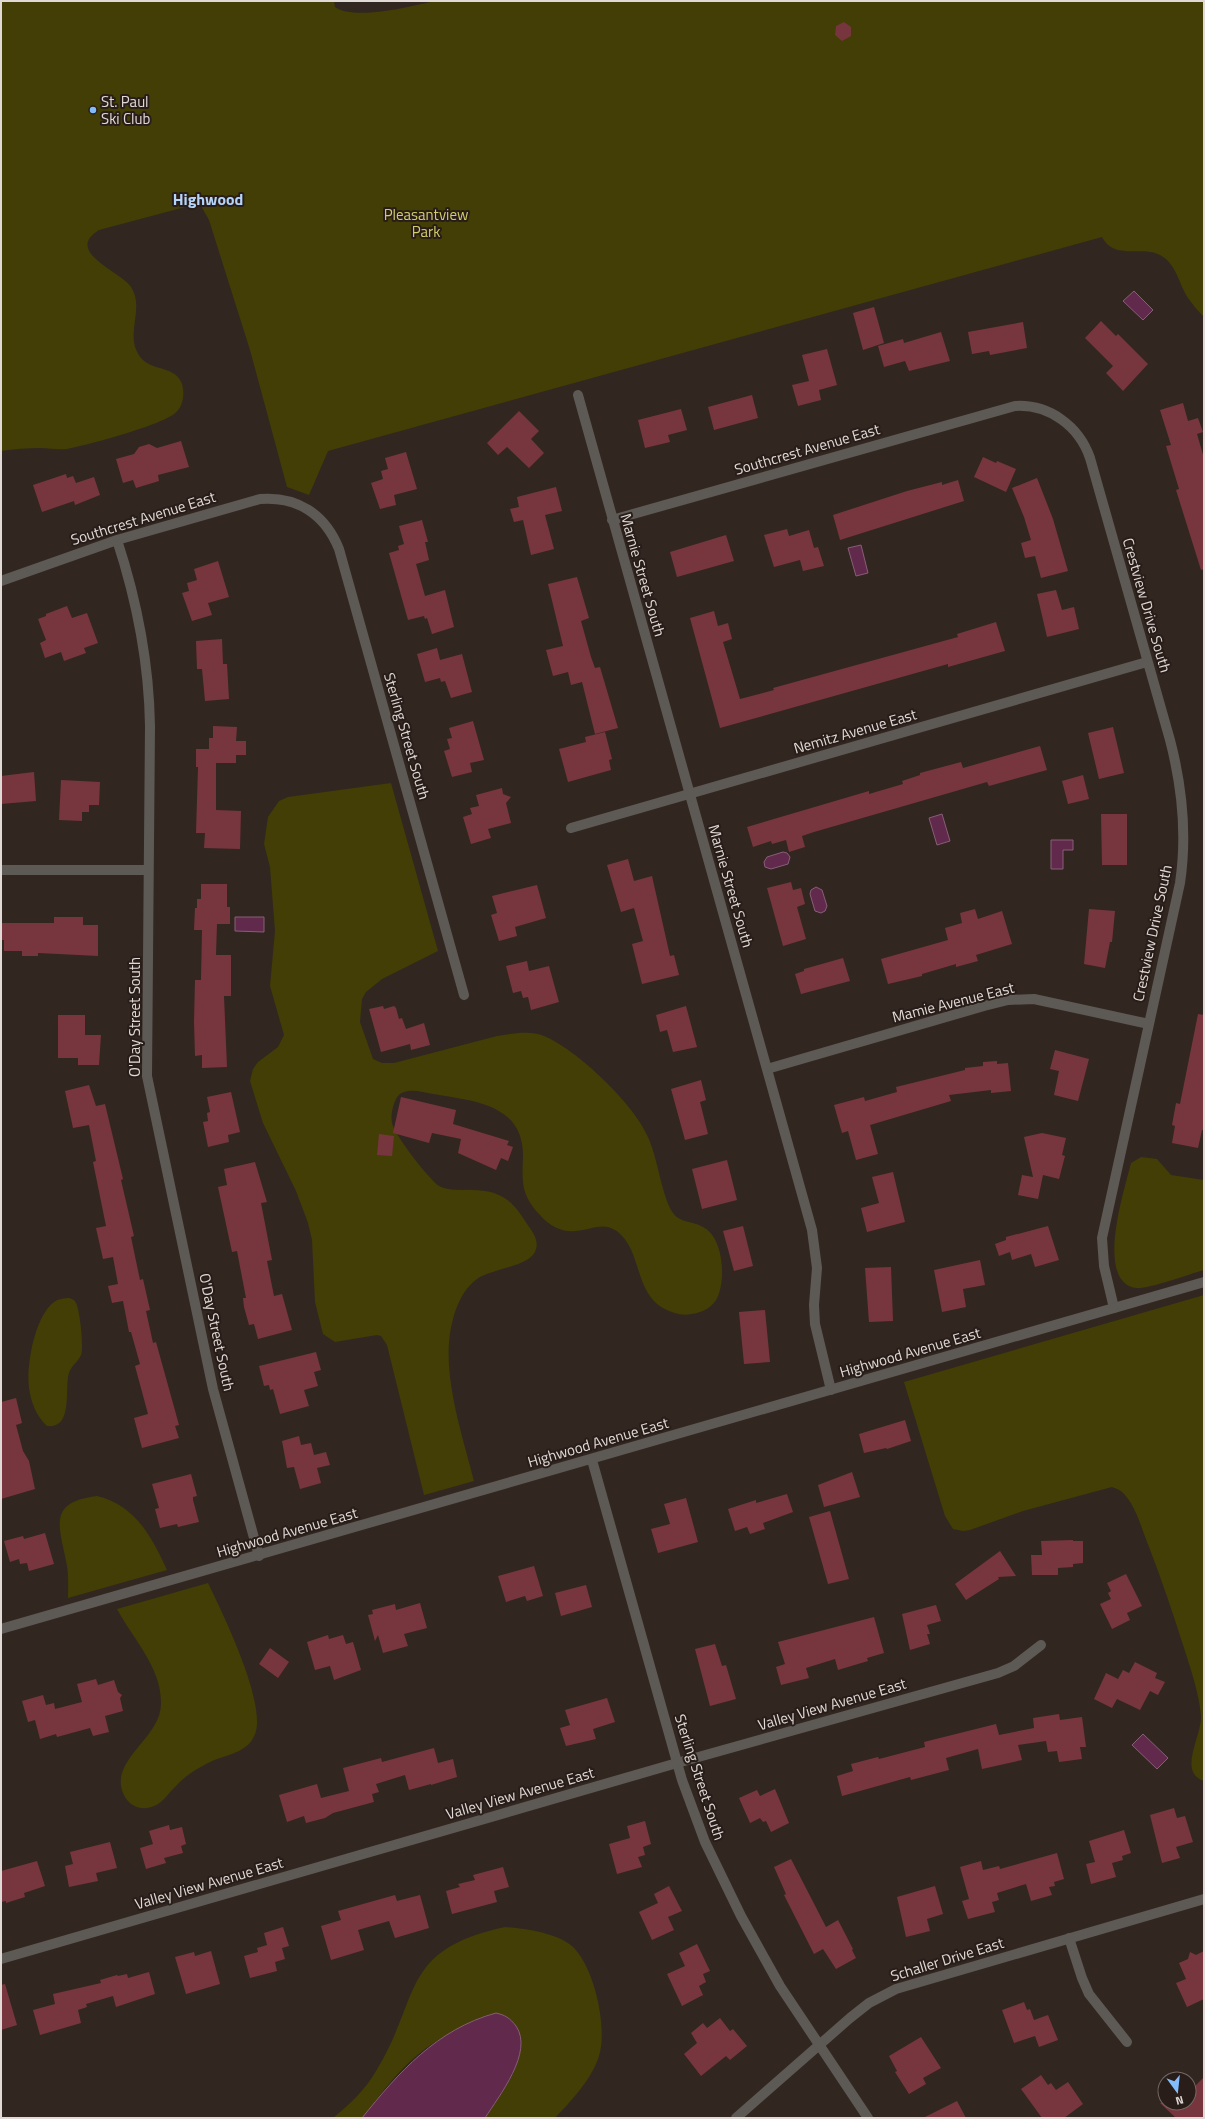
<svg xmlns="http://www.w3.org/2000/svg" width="1205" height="2119" font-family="'Titillium Web',sans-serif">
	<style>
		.green { fill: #423e05 }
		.water { fill: #612a4d; stroke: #875e76 }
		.building { fill: #77363e }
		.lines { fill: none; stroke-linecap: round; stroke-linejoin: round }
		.minor { stroke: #5d5954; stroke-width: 10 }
		.tertiary { stroke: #5d5954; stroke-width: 10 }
		.poi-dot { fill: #83bcfb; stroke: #281d18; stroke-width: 1.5 }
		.labels { text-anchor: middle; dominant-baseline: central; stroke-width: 4; stroke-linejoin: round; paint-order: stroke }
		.poi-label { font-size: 15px; fill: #e1d9d6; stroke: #281d18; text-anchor: start }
		.park-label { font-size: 15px; fill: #d2cc69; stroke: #281d18 }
		.street-label { font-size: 15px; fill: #e1d9d6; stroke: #281d18 }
		.neighbourhood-label { font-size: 16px; font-weight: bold; fill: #b5d4f8; stroke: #281d18 }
	</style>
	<rect width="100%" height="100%" fill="#322621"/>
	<!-- green -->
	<path class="green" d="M1,1H334L335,7C355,21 412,6 435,1H1204V317C1198,311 1193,305 1188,298C1179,284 1176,263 1160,255C1141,245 1115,261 1102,237L328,451L309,495L287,487L250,350L209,220L201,206H189L99,230C63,252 122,272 131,287C146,310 122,336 142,359C153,371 176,366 182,384C185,394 183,408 174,414C158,426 88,445 67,449C59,450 49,448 40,448C27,448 14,449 1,451Z
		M391,783L438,951L382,979L366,992L362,999L360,1022L373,1059L382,1063H394L497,1036C510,1034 524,1031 538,1034C571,1043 633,1103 647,1135C658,1157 661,1195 673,1213C680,1223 693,1221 703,1227C723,1237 726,1277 718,1296C714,1307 702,1313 691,1314C682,1316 673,1313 665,1309C633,1293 643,1248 615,1230C594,1216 571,1250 539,1214C521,1194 522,1182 523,1157C524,1104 474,1101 433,1094C421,1092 403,1086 396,1099C392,1107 390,1118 393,1126C398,1139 428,1178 439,1186C446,1190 457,1190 466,1190C497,1189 511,1197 527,1224C532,1231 539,1240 536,1249C532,1267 492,1268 477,1279C464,1288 457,1304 453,1319C439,1368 462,1433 474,1481L424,1495L387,1345L381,1336L377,1335L335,1342L323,1334L315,1302L312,1240L308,1223L296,1191L263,1123L250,1081L253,1069L258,1062L278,1047L284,1035L270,986L275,931L270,867L264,844L268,817L279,801L288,797Z
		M1141,1157L1157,1159L1171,1175L1204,1180V1270C1189,1274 1150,1289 1136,1288C1094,1282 1125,1188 1131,1163Z
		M1204,1295V1781C1177,1772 1202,1736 1201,1716C1199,1693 1191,1670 1184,1648C1173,1614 1162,1580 1149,1547C1142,1530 1137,1509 1125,1495C1121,1490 1117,1489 1112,1487L1023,1511L970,1530L963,1531L953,1529L945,1516L904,1382Z
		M69,1298C72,1299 75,1300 76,1303C80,1310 84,1349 81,1355C78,1362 71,1366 69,1373C64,1388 74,1429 47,1426C36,1416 31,1402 29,1388C26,1365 35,1316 54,1302C58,1299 64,1298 69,1298Z
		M97,1496C135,1505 152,1537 167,1570L68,1598C68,1586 69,1573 66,1561C59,1525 48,1502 97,1496Z
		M208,1583C223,1614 264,1698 256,1731C250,1754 225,1754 208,1763C196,1769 185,1776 176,1786C169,1792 163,1803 154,1806C143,1811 131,1807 125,1797C105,1762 161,1739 161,1704C162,1668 133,1639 117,1609Z
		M505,1927C524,1928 557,1933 572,1946C594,1966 608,2027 599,2056C592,2079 571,2101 555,2118H485C497,2100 512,2081 518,2060C521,2049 522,2034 515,2025C511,2019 503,2013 495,2014C479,2014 439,2039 425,2049C400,2067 381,2094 362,2118H333C350,2104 365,2090 376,2071C422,1996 399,1950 505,1927Z"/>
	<!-- water -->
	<path class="water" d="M1134,291L1153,310L1143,320L1123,301Z
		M861,545L868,573L856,576L848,548Z
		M942,814L950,841L937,845L929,818Z
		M1051,840H1073V850H1063V869H1051Z
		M783,852L787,853L790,857L788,864L771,869L765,867L764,862L767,857Z
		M816,887L822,890L827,906L825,911L821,913L815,911L810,894L811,890Z
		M235,917H264V932L235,931Z
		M1143,1734L1168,1758L1157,1769L1132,1745Z
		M496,2013C505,2015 510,2018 516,2026C534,2052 499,2096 485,2118H362C398,2073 437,2029 496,2013Z"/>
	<!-- building -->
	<path class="building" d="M844,22L851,27V36L842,41L835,35L836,26Z
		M874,307L884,343L863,350L853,313Z
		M1101,321L1116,336L1118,334L1148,364L1123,391L1106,373L1113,366L1085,338Z
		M1023,322L1027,348L990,355L989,351L972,354L968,332Z
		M941,332L950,361L909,371L905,361L884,367L878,346L903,339L904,343Z
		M827,349L837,385L819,390L821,400L798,406L792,385L809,381L802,355Z
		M752,395L758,418L714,430L708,407Z
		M1183,403L1188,421L1198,418L1203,432L1197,434L1204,458V569L1201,570L1176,490L1179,489L1166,446L1171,445L1160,410Z
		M681,409L687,430L668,435L670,442L645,448L638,420Z
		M519,411L539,431L531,439L544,453L529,468L507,447L498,455L487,443Z
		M181,441L189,467L158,475L159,481L136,488L133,480L123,483L116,459L134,454L139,447L149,444L157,448Z
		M406,452L417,489L394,495L396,505L380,509L371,483L383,479L381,471L388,469L385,458Z
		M983,457L996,463L997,461L1016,469L1006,492L974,477Z
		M66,474L67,478L73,476L76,483L94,477L100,495L75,505L74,501L42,512L33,485Z
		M1037,478L1053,519L1068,571L1041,578L1035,556L1025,558L1021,543L1031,540L1024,517L1012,488Z
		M958,480L964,501L840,540L833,515L907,491L942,482V485Z
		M556,487L562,511L545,515L554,549L531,555L523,520L514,522L510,509L519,507L517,497Z
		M422,520L428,542H425L429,560L416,564L425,596L445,590L454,627L432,634L427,618L425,619L424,616L408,620L389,553L399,550L398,546L404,544L399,526Z
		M787,529L789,536L809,530L814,548L818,547L824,566L803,571L800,560L774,567L764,535Z
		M726,535L734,561L677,577L670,552Z
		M218,561L229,597L208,603L212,615L192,621L182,593L189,591L187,583L197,580L194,569Z
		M577,577L589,618L581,621L591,657L595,668L600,667L618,728L595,734L582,682L571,685L568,672L553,676L546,650L563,646L548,584Z
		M1056,590L1062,610L1074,607L1079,629L1047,637L1037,594Z
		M67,606L72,618L87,613L98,643L84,648L86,653L64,661L61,652L45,658L40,643L46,640L38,619L46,616V614Z
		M714,611L718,626L728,623L732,639L723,642L740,699L774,690L773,688L958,637L957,634L996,622L1005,651L948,667V664L720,728L690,618Z
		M222,639L223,664H227L229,699L205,701L202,669H197L196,641Z
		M437,648L440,660L462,654L472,692L451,698L445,681L441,682L440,678L425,682L417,654Z
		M473,721L484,760L470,763L472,772L452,777L444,751L450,749L447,739L452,738L449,728Z
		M213,726L237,727L236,741H246V755H236V763H216V810L241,811L240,849L204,848L205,833H196L198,767H196V749H209V738H213Z
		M1113,727L1124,773L1099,779L1088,733Z
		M605,732L612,759L609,760L611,770L568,782L559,749L586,742L585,737Z
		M1040,746L1047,770L989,786L987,782L814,832L802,836L805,847L789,852L786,840L772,844L771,841L753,847L747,827L869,791V794L903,784L902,781L920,775V773L961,762L963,768Z
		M34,772L36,801L1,804V776Z
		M1083,775L1089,799L1068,804L1062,781Z
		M61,780L100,782L99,805H89V812H82V821L59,820Z
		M502,788L503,794L511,797L506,803L511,823L488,829L491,838L471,844L463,817L472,814L470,808L479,806L476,795Z
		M1101,814H1127V865H1102Z
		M628,859L634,881L652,876L670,956L674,955L679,975L642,984L632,944L643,941L634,908L621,912L607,865Z
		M791,882L793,890L801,888L805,904L797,907L806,939L783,946L767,888Z
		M201,884H227V907H230V924H217L216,955H231V996H224L227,1067L202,1068V1055L195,1056L194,1022L195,980H201L202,930H194L195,908H197V899H201Z
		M537,885L546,918L515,927L517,936L499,941L491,915L497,913L492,896Z
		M975,909L978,919L1002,911L1012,944L976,955L978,961L956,967V964L922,974V976L888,984L881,959L948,940L945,928L962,923L960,913Z
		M1089,909L1115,911L1112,942H1110L1105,968L1084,964Z
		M54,917H83V925H98V956L38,953V956H22V951H4V940H1V923H54Z
		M843,958L850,981L801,994L795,974L804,971V969Z
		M527,961L529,971L549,966L559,1002L531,1010L528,997L523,998L521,991L513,993L506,966Z
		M383,1006L384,1009L394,1006L396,1008L399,1019L402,1018L406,1029L424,1023L430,1045L411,1050L410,1044L381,1052L369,1009Z
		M686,1006L697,1047L673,1052L667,1030L660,1032L656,1015Z
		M1198,1014L1204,1015V1130H1202L1198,1148L1172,1143L1175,1126L1172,1125L1176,1103L1180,1104Z
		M58,1015H85V1035H101L99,1065H78V1058H58Z
		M1055,1050L1089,1059L1078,1101L1054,1095L1059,1071L1050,1069Z
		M997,1061V1064L1008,1063L1011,1091L991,1093V1090L949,1095L951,1101L870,1125L878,1154L856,1160L848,1131L842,1133L834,1105L864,1097L865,1101L897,1092L896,1087L965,1070V1068L983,1066V1062Z
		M701,1080L706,1100L700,1102L708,1134L685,1140L671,1089Z
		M89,1085L96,1106L105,1104L123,1179L121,1180L134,1236L131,1237L140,1280L143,1279L150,1310L146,1311L153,1343L156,1342L179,1425L175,1426L179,1438L142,1448L134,1418L148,1414L135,1366L140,1364L131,1332H129L123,1301L112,1303L108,1286L118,1284L113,1257L103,1259L96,1228L106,1226L93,1162L96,1161L89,1125L73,1128L65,1091Z
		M231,1092L240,1132L228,1135L229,1142L208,1147L203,1122L208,1121L207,1113L210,1112L207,1097Z
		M401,1097L456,1110L453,1124L509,1141L507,1145L513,1147L508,1161L501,1158L496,1170L458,1153L461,1139L432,1133L429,1143L393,1133Z
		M1042,1133L1066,1138L1062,1155L1065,1156L1059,1179L1043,1175L1038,1199L1018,1195L1022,1175L1033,1177L1024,1137Z
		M379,1134L394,1136L392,1156L377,1155Z
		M727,1160L737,1200L702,1209L692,1169Z
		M255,1162L267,1202L261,1203L272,1260L267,1261L274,1296L282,1294L292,1330L258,1339L254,1324L249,1325L244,1307L243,1298H246L237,1251L232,1252L218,1187L227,1185L224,1169Z
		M893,1172L905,1222L867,1232L861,1208L879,1203L872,1177Z
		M743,1226L753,1266L734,1271L723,1231Z
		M1048,1226L1059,1260L1035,1267L1031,1254L1012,1260L1010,1252L999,1256L995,1244L1006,1240V1237Z
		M980,1260L985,1285L963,1289L966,1307L942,1312L934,1270Z
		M891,1267L893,1321L869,1322L865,1268Z
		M765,1310L770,1362L744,1364L739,1312Z
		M316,1352L321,1370L314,1372L318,1386L304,1390L309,1406L280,1414L273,1389L270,1390L269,1385L264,1386L259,1366Z
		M16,1398L22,1423L16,1425L23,1451L29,1461L35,1489L1,1499V1402Z
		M905,1420L911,1441L887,1449L886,1448L864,1453L859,1434Z
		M299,1436L301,1445L311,1443L314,1455L326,1452L330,1465L317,1468L321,1483L300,1489L294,1467L287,1468L282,1441Z
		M852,1472L860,1497L824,1507L818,1485Z
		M191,1474L197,1496L193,1497V1500L199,1522L178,1527L177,1524L160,1528L155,1509L159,1508L152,1484Z
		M787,1494L793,1512L763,1523L765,1529L750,1534L747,1527L735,1531L728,1509L756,1500V1503Z
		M686,1498L698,1542L658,1553L651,1529L670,1524L664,1504Z
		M830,1511L849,1579L828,1584L809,1517Z
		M45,1533L54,1564L29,1571L27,1563L20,1564L19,1559L10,1562L4,1541L23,1536L24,1539Z
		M1073,1540V1541H1083V1563L1073,1564V1567L1058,1568V1575H1032L1031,1555H1042L1041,1541Z
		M1000,1551L1016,1576L998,1577L999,1579L966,1600L955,1584Z
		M534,1566L543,1596L527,1601L525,1596L506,1602L498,1576Z
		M1126,1574L1142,1606L1127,1613L1130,1620L1112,1629L1100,1604L1111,1599L1108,1593L1111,1591L1107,1583Z
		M586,1585L592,1607L561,1616L555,1593Z
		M420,1603L427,1628L404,1634L408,1646L383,1653L378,1635L375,1641L368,1615L373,1614L372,1610L395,1604L396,1610Z
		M936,1605L941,1621L927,1625L930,1634H927L930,1644L910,1650L902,1614Z
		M874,1617L884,1653L867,1658L868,1661L838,1670L835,1659L806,1668L809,1678L781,1685L776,1667L785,1664L778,1642Z
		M328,1635L329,1639L343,1635L346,1644L353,1642L361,1670L334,1680L330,1666L315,1670L307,1642Z
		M715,1644L722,1666L726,1665L736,1699L710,1706L695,1649Z
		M270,1648L289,1662L278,1678L259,1664Z
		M1135,1662L1157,1673L1155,1678L1165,1682L1158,1695L1150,1691L1140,1710L1117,1699L1112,1708L1094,1699L1106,1673L1118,1679L1123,1670L1129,1673Z
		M96,1679L98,1685L114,1680L118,1692L122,1695L120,1698L123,1711L105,1716L109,1732L93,1736L90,1728L57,1737L56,1734L40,1739L35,1720L28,1722L22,1701L43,1695L46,1705L54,1703L55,1709L82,1702L77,1684Z
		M607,1698L615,1722L593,1729L596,1739L566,1746L560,1728L570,1725L565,1710Z
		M1059,1714L1060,1720L1082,1717L1086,1747H1080L1082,1759L1059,1762L1057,1751L1048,1752L1046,1741L1018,1745L1022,1760L982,1769L978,1749L946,1758L949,1770L911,1780L910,1777L842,1796L837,1776L853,1771L851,1764L878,1757L879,1759L925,1747L924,1742L996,1724L999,1735L1034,1728L1033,1718Z
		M434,1748L438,1763L453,1759L457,1777L431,1785V1784L409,1790L405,1775L376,1784L379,1792L372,1794L374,1802L333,1813L325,1818L306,1823L304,1816L287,1822L279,1795L317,1784L321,1798L349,1791L343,1768L381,1758L382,1762Z
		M775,1789L789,1823L771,1832L766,1821L763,1822L760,1818L750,1823L739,1798L757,1790L760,1796Z
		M1174,1808L1177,1818L1185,1816L1193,1842L1176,1847L1180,1858L1162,1863L1150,1815Z
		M645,1821L651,1844L643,1847L645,1855L638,1857L642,1867L617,1874L609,1844L630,1838L627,1826Z
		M169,1825L170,1830L182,1827L186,1844L181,1846L183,1853L164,1858L166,1863L146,1869L140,1848L153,1844L149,1831Z
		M1124,1830L1131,1853L1122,1856L1123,1860L1112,1863L1116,1877L1091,1884L1086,1864L1095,1862L1089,1841Z
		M110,1842L117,1868L96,1873L98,1881L69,1887L65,1866L73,1864L70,1852Z
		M1057,1853L1064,1879L1054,1882L1055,1886L1049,1887L1052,1895L1031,1901L1026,1884L997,1893L999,1900L992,1902L995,1912L968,1919L962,1901L969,1899L960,1867L981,1861L983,1870L999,1866L1000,1869Z
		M791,1859L826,1927L838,1920L853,1949L852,1950L856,1958L836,1969L823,1949L814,1954L784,1895L786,1894L774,1867Z
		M37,1861L45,1886L24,1893L25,1897L6,1903V1901L1,1902V1871Z
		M503,1867L509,1887L494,1891L497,1902L452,1914L446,1891L460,1887L458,1884L475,1880L473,1875Z
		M669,1886L682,1911L668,1917L674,1930L652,1940L639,1912L658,1903L654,1894Z
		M935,1886L943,1914L927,1919L930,1931L906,1937L897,1897Z
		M395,1895L397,1901L420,1895L429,1928L395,1938L389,1921L358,1930L364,1950L331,1960L321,1926L341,1920L338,1911Z
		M283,1927L289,1946L282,1948L285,1959L275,1962L277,1971L250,1978L244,1956L258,1952L257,1948L267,1945L264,1933Z
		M697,1944L710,1971L703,1974L706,1982L699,1986L703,1995L682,2006L667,1974L685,1966L679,1953Z
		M211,1951L220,1984L186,1994L175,1957L194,1952L195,1956Z
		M1204,1951V1999L1187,2007L1176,1983L1186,1979L1179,1963L1188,1959L1190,1952L1196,1955Z
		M149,1972L155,1994L116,2007L113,1996L86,2004L87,2007L78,2010L81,2023L40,2035L33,2010L55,2004L53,1994L101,1983L100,1980L117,1975L118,1976L127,1974L128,1978Z
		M5,1984L17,2025L1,2030V1985Z
		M1024,2002L1027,2010L1030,2009L1034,2020L1048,2015L1058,2040L1039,2047L1035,2036L1014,2043L1002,2010Z
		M720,2018L730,2031L733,2029L747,2046L730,2060L726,2056L701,2076L684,2054L697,2043L691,2033L703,2023L707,2028Z
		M921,2037L941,2068L923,2078L926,2084L909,2094L895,2072L897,2071L889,2056Z
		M1041,2075L1048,2085L1051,2083L1056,2090L1068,2082L1083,2104L1064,2118H1042L1021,2089Z
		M1204,2077V2118H1176L1160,2103H1189V2092Z
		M957,2101L966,2118H923Z"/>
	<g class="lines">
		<!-- minor -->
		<path class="minor" d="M578,395L812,1230L817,1268L814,1305L815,1324L831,1390
			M612,520L1015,406C1049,404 1079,426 1090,458L1170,740C1182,786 1187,836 1180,883L1102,1238L1104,1266L1114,1308
			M117,540C137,601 149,661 150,726L147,1076L213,1389L259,1556
			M1,581L117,540L260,499C297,496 325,514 339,549L464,995
			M571,828L1147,662
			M1,870H148
			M767,1069L984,1006L1008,1000L1034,999L1149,1024
			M1069,1938L1082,1978L1089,1994L1127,2042
			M1,1959L677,1763L998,1673L1014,1666L1041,1645
			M736,2118L850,2018L869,2003L896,1989L1204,1899"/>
		<!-- tertiary -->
		<path class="tertiary" d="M592,1460L682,1780L705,1842L741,1916L780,1986L868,2118
			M1,1629L1204,1282"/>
	</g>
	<!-- markers -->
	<circle class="poi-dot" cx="93" cy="110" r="4"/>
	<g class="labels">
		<!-- poi labels -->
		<g class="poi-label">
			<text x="101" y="101">St. Paul<tspan x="101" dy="17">Ski Club</tspan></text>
		</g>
		<!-- park labels -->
		<g class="park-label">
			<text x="426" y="214">Pleasantview<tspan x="426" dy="17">Park</tspan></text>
		</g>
		<!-- street labels -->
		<g class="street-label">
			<text transform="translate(807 449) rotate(-16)">Southcrest Avenue East</text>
			<text transform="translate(143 518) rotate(-17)">Southcrest Avenue East</text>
			<text transform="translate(643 575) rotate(74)">Marnie Street South</text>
			<text transform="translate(1147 605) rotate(74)">Crestview Drive South</text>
			<text transform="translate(855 731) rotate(-16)">Nemitz Avenue East</text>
			<text transform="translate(407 736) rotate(74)">Sterling Street South</text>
			<text transform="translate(731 886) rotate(74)">Marnie Street South</text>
			<text transform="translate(1152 933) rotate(-78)">Crestview Drive South</text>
			<text transform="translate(953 1002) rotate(-14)">Mamie Avenue East</text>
			<text transform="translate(134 1017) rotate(-90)">O'Day Street South</text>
			<text transform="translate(217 1332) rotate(78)">O'Day Street South</text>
			<text transform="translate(910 1352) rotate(-16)">Highwood Avenue East</text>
			<text transform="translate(598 1442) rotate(-16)">Highwood Avenue East</text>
			<text transform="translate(287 1532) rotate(-16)">Highwood Avenue East</text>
			<text transform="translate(832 1704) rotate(-16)">Valley View Avenue East</text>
			<text transform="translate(700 1777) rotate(72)">Sterling Street South</text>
			<text transform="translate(520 1793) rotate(-16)">Valley View Avenue East</text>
			<text transform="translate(209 1883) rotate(-16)">Valley View Avenue East</text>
			<text transform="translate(947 1959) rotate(-17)">Schaller Drive East</text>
		</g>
		<!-- neighbourhood labels -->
		<g class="neighbourhood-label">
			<text x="208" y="199">Highwood</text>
		</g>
	</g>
	<!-- border -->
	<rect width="1205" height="2119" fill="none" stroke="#e1d9d6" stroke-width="4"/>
	<!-- north arrow -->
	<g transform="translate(1177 2091) rotate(165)"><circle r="19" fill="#281d18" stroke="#726864"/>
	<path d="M0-3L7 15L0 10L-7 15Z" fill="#83bcfb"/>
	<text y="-6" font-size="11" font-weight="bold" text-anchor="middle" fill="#e1d9d6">N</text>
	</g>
</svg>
